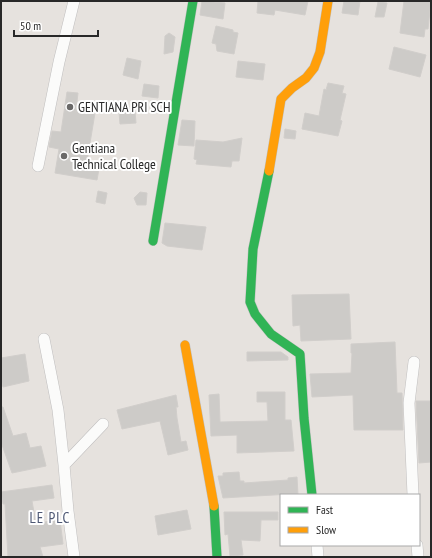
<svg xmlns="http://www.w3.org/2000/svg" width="432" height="558" font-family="'PT Sans Narrow',sans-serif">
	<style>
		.building { fill: #cdcbc8; stroke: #d1cecb }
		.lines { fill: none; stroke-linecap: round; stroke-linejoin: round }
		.street-casing { stroke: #c0bfbf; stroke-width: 12 }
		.fast-casing { stroke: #c0bfbf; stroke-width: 10 }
		.slow-casing { stroke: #c0bfbf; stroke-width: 10 }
		.street { stroke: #fbfbfa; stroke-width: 11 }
		.fast { stroke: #30b455; stroke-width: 9 }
		.slow { stroke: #ff9f0a; stroke-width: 9 }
		.poi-dot { fill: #6a6968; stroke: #fff; stroke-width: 1.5 }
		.labels { text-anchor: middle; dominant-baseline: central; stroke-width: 4; stroke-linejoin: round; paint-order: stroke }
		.poi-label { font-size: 14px; fill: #282828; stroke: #fff; text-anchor: start }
		.neighbourhood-label { font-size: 15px; letter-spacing: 1px; fill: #4e5874; stroke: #fff }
	</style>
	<rect width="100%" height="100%" fill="#e6e2de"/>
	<!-- building -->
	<path class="building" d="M202,1L225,3L223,19L200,15Z
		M258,1H308L305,15L275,10L274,15L257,13Z
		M344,1H360L358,15L342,13Z
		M404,1H431L428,29H425L424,37L400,33Z
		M378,2L387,3L384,17H375Z
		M216,26L233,30V32L238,33L234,54L217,51L216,44L212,43Z
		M169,33L175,37L173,52L164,54L165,36Z
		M394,47L426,55L420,77L389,69Z
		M127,58L141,61L138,79L123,75Z
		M238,61L265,64L263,80L236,77Z
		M328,83L344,86L342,93L346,94L340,120L342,121L338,136L302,129L305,113L319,116L324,89L326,90Z
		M144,84L159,86L158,98L142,96Z
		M67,92L78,93L76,110L95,113L86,167L99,169L97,180L55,173L59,149L49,147L52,131L61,132Z
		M135,111L136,123L120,124L119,112Z
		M182,120L195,121L194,146L178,145Z
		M285,129L296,131L295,139L284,138Z
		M242,138L239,161H232L231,167L196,164L197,160L194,159L196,140L223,142Z
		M98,191L107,193L105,204L96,202Z
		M140,192L147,193L146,205H137L134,198Z
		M165,223L206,227L202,250L167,246L162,243Z
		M349,294L351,339L301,341L300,325L293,326L292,295Z
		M395,342L397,393H402L403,430H354L353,395L312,397L310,374L351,373L352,353H351V344Z
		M247,352H281L288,357V360L247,361Z
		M25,354L29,381L3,387L1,379V358Z
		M257,392H285V420H291L294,451L237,453V435L211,436L209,395L219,394L220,422L268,421L267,402H257Z
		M176,395L178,407H176L177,418L181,442L186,441L188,450L168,455L160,421L122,429L117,410Z
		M416,401H431V462L419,463Z
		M1,407H3L13,436L26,433L30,448L41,446L46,466L12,473L1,442Z
		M239,472L240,481H244V483L288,480V478L297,477L298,495H290V494L223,498L218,476H223V473Z
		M52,485L54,498L32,501L36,523L60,520L63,544L40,547L43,557H8L5,504H3L1,492Z
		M187,510L191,529L158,535L155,516Z
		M224,512H278V520H261L260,541L241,540L243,555L230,556L228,534L225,535Z"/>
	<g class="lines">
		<!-- street casing -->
		<g class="street-casing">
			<path id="street" d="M38,166L59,62L74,1
				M44,339L58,410L64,465
				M413,495L409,403L414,362
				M317,545L318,557
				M417,545L418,557
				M74,557L68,511L64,465L103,424"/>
		</g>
		<!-- fast casing -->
		<g class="fast-casing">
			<path id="fast" d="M269,171L253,249L250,302L255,314L271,334L300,354L304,418L312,495
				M153,241L193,1
				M214,506L217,557"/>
		</g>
		<!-- slow casing -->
		<g class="slow-casing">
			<path id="slow" d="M269,171L281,99L292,88L306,78L314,68L320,52L328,1
				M185,345L214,506"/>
		</g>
		<!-- street -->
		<use href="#street" class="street"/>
		<!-- fast -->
		<use href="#fast" class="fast"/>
		<!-- slow -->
		<use href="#slow" class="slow"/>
	</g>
	<!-- markers -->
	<g class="poi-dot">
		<circle cx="70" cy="107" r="4"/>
		<circle cx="64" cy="156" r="4"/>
	</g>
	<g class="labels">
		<!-- poi labels -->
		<g class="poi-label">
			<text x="78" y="107">GENTIANA PRI SCH</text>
			<text x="72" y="148">Gentiana<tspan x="72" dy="16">Technical College</tspan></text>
		</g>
		<!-- neighbourhood labels -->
		<g class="neighbourhood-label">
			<text x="50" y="517">LE PLC</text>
		</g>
	</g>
	<!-- border -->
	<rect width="432" height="558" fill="none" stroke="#282828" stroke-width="4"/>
	<!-- legend -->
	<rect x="280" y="494" width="140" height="52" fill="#ffffff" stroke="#a9a9a9"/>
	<rect x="288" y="507" width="20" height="6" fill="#30b455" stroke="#a9a9a9"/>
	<text x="316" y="514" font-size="12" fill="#282828">Fast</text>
	<rect x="288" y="527" width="20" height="6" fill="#ff9f0a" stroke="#a9a9a9"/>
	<text x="316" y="534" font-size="12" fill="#282828">Slow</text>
	<!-- scale -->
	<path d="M14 30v6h84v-6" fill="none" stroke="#282828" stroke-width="2"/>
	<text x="20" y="30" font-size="12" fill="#282828" stroke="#ffffff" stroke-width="3" paint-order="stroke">50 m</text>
</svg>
